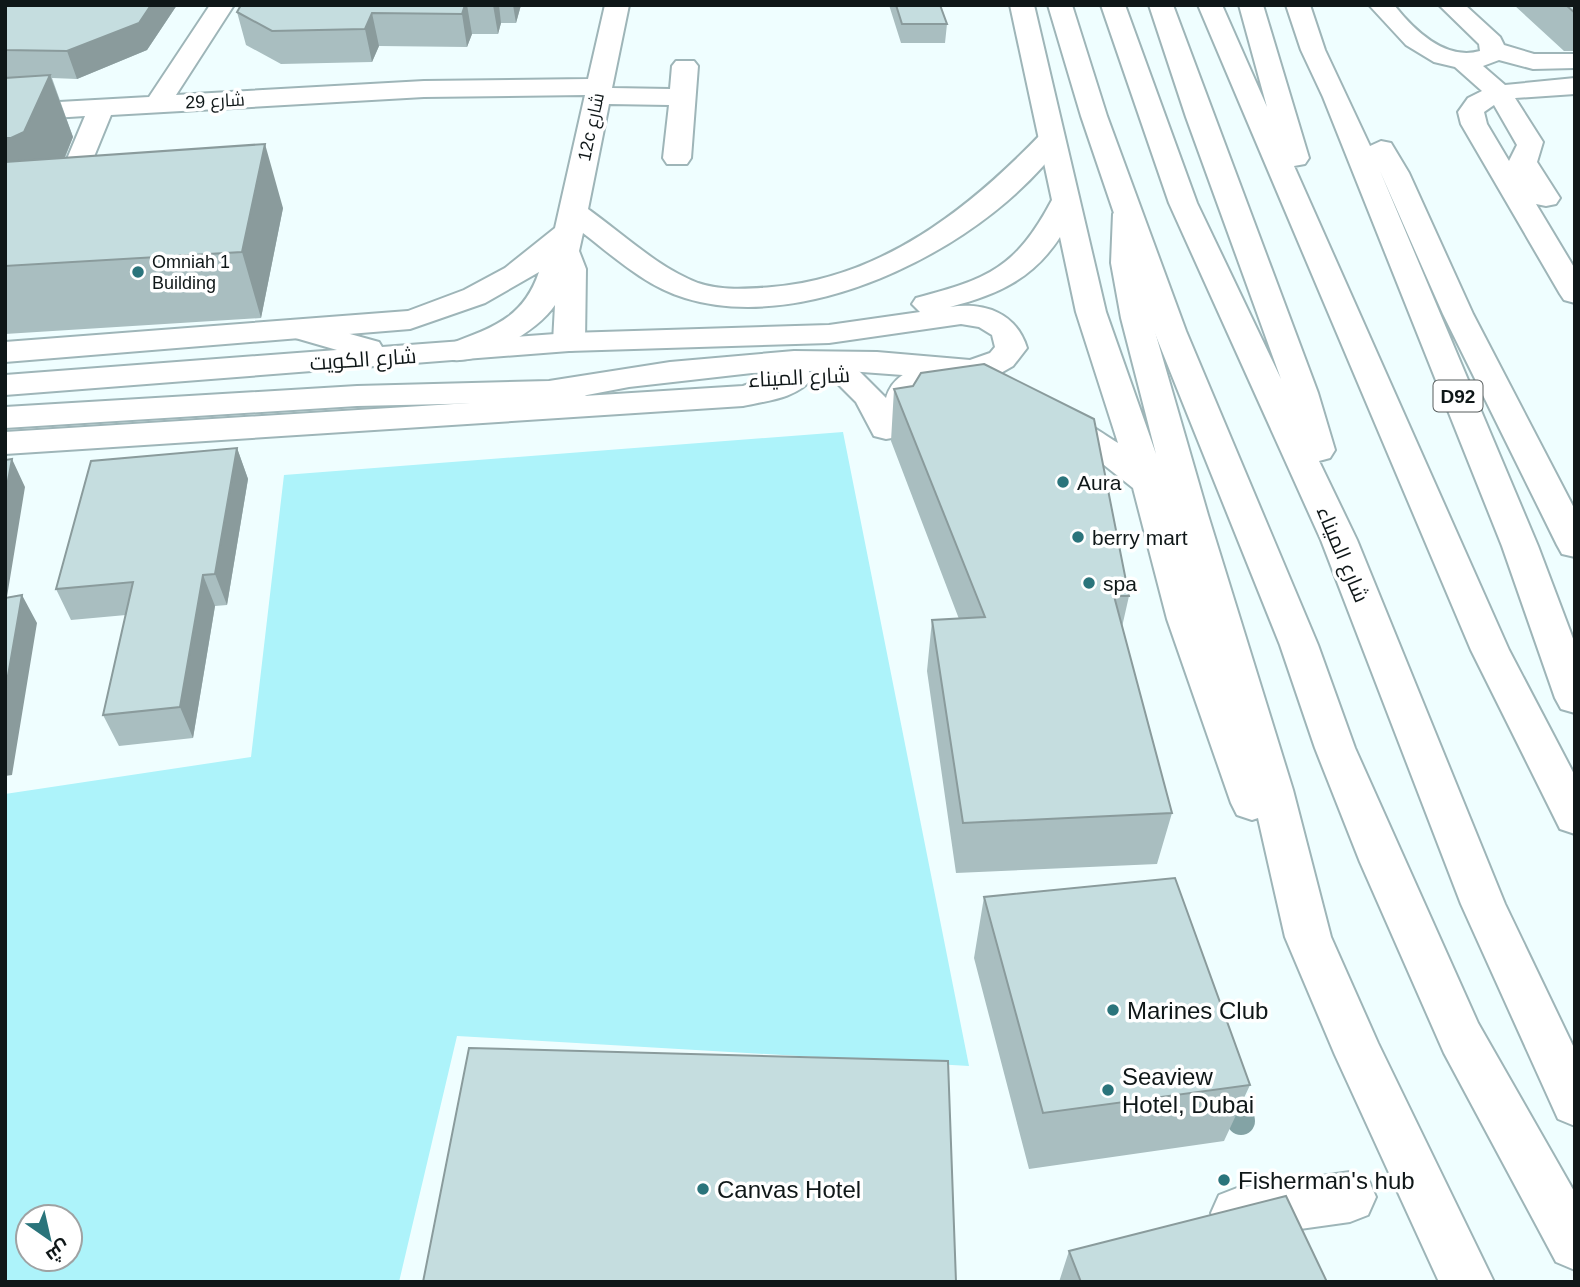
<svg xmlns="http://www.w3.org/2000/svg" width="1580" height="1287" font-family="Helvetica,Cairo,sans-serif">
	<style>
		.green { fill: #adf3fa; fill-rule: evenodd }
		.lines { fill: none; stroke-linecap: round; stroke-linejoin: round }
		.minor-casing { stroke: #9eb5b8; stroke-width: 4 }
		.major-casing { stroke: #9eb5b8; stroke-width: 4 }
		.highway-casing { stroke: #9eb5b8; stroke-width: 4 }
		.minor { fill: #fff; fill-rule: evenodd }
		.major { fill: #fff; fill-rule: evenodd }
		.highway { fill: #fff; fill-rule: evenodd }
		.tree { fill: #83a3a5 }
		.wall { fill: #a9bec0 }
		.shaded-wall { fill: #8a9b9c }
		.building { fill: #c5dddf; stroke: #8a9b9c; stroke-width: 2 }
		.poi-dot { fill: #2a747b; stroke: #fff; stroke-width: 2.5 }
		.labels { text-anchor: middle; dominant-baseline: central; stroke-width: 7; stroke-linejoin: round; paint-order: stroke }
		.far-street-label { font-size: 18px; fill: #0f1718; stroke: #fff }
		.far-poi-label { font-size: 18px; fill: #0f1718; stroke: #fff; text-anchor: start }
		.shield { fill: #fff; stroke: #575d5d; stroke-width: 2 }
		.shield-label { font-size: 19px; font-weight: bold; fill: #0f1718 }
		.street-label { font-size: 21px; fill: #0f1718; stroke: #fff }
		.poi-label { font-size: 21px; fill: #0f1718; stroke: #fff; text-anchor: start }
		.near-poi-label { font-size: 24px; fill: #0f1718; stroke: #fff; text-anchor: start }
	</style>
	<rect width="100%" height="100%" fill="#effeff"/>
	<!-- green -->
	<path class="green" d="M843,432L969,1066L457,1036L399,1282H5V794L251,757L284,475ZM28,1217H70V1259H28Z"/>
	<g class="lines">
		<!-- minor casing -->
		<g class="minor-casing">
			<path id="minor" d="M210,5H234L176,95L424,81L588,79L605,5H629L612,88L670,89L672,66L676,61H694L698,66L691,158L687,164H667L663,158L669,105L609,104L588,209C623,234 657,267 698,283C721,291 748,289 772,287C882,278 969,209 1043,132H1061L1065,138C994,242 811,337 685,298C647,287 614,257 583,233L579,251L586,269L585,342L580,349L569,351L558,349L553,342L555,305C538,331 478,367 447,359L442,352L447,345C490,328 523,320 539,272L485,303L410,329L5,362V342L408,311L464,290L505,268L555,228L585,95L424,97L111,115L73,208L44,221L5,225V207L37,204L51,197L85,116L5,121V105L149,97Z
				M1369,5H1394C1414,30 1445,61 1480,51L1479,44L1439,5H1465L1500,37L1504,45L1534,54H1575V68L1533,69L1499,60L1483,66L1505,85L1575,78V94L1515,98L1543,142L1537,162L1560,198L1556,204L1546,206L1536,204L1533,199L1575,269V303L1564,300L1560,294L1461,124L1458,112L1468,98L1482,91L1455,67L1434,62L1406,45ZM1494,105L1517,145L1509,161L1487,124L1484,112Z
				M843,363L854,366L886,398C892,378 910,366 930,371L935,378L919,397L914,427L909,435L886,439L874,436L856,402L827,373L832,366Z
				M797,367L808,370L813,377C799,398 766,401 743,406L5,454V432L743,386Z
				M1350,1172L1368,1179L1376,1197L1368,1215L1350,1222L1237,1238L1219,1231L1211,1213L1219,1195L1237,1188Z"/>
		</g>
		<!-- major casing -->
		<g class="major-casing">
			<path id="major" d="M1010,5H1034L1106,312L1156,454L1121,318L1111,263L1113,214L1117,208L1127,205L1137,208L1141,214V263L1151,318L1208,515L1293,790L1331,937L1378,1043L1494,1282H1439L1335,1055L1285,937L1258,818L1252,820L1237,815L1231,803L1167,619L1133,488L1099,461L1040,426L1035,419L1040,412C1067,405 1096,430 1118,443L1076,312L1060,237C1033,279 997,295 950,307C985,302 1016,313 1027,348L1013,366L999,374L970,380L835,370L752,373L629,387L587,395L573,401L357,406L5,428V407L357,386L549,381L670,362L794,351L877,352L970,360L990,353L995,347L992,335L979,327L961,324L829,343L569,351L5,395V375L337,350L292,337L287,330L292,323L303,321L379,342L382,347L569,333L829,325L920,312L912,304L916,298C988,279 1016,268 1052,200Z
				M1101,5H1125L1197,203L1281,379L1186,117L1149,5H1173L1318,393L1335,450L1330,458L1319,461L1357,540L1505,904L1575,1050V1126L1558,1119L1461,904L1321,540L1169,203Z
				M1198,5H1222L1267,107L1239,5H1263L1309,158L1305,164L1294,166L1509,650L1575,776V834L1560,829L1471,650Z
				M1286,5H1310L1325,50L1370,146L1381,141L1391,143L1409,173L1473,314L1575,510V557L1562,554L1557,545L1443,314L1380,171L1538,546L1575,644V713L1561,709L1555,698L1502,546L1323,97L1301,50Z"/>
		</g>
		<!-- highway casing -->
		<g class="highway-casing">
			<path id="highway" d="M1048,5H1072L1107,116L1186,331L1318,645L1355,748L1478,1023L1575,1193V1270L1556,1262L1444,1053L1360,862L1315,748L1280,645L1154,331L1081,116Z"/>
		</g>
		<!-- minor -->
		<use href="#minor" class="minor"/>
		<!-- major -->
		<use href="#major" class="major"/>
		<!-- highway -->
		<use href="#highway" class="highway"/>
	</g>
	<!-- trees -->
	<circle class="tree" cx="1241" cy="1121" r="14"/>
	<!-- wall -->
	<path class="wall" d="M5,5H177L147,50L77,79L52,78L73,137L65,158L283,208L261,318L5,334Z
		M241,5H521L516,23H501L498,34H472L467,47L379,46L372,62L281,64L246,45L237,12Z
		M889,5H940L947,24L945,43H901Z
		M1514,5H1575V51H1564Z
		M894,389L1129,596L1122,627L1172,813L1157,864L956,873L927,671L932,620L959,619L891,441Z
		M237,448L248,479L227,605L215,606L193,738L119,746L103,715L126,615L71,620L56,589Z
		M984,897L1250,1085L1224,1141L1029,1169L974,958Z
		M1069,1251L1327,1282H1059Z"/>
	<!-- shaded-wall -->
	<path class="shaded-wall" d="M151,5H177L147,50L77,79L67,51Z
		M465,5H467L472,34L467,47L462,14Z
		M493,5H499L501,23L498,34Z
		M513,5H521L516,23Z
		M372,13L379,46L372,62L365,29Z
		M50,75L73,137L49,195L5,205V138Z
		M265,144L283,208L261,318L242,252Z
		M237,448L248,479L227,605L215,574Z
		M12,459L25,487L5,609V497Z
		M203,575L215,606L193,738L180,707Z
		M22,595L37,623L12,775L5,776V693Z"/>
	<!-- building -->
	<path class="building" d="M5,5H151L139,23L67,51L5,50Z
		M241,5H465L462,14L372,13L365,29L272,31L237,12Z
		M896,5H940L947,24H902Z
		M1566,5H1575V13Z
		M50,75L24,132L11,138H5V78Z
		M265,144L242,252L5,266V162Z
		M984,364L1094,419L1129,596H1114L1172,813L963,823L932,620L985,617L894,389L913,386L921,373Z
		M237,448L215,574L203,575L180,707L103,715L133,582L56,589L91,461Z
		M12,459L5,497V460Z
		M22,595L5,693V598Z
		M1175,878L1250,1085L1043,1113L984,897Z
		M469,1048L948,1061L956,1282H423Z
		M1286,1196L1327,1282H1081L1069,1251Z"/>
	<!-- markers -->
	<g class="poi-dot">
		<circle cx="138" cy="272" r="7"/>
		<circle cx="1063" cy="482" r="7"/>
		<circle cx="1078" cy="537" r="7"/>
		<circle cx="1089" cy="583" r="7"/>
		<circle cx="1113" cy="1010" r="7"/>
		<circle cx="1108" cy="1090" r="7"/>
		<circle cx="1224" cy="1180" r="7"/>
		<circle cx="703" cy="1189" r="7"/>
	</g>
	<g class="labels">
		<!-- far-street labels -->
		<g class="far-street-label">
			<text transform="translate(215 101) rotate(-3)">شارع 29</text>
			<text transform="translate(591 127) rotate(-78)">12c شارع</text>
		</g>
		<!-- far-poi labels -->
		<g class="far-poi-label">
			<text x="152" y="262">Omniah 1<tspan x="152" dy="21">Building</tspan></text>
		</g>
		<!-- shield labels -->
		<rect class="shield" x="1433.5" y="380.5" width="49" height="31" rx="5"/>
		<g class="shield-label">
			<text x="1458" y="396">D92</text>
		</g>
		<!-- street labels -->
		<g class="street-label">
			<text transform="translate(363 359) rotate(-4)">شارع الكويت</text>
			<text transform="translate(799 377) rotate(-3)">شارع الميناء</text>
			<text transform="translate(1343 554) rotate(67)">شارع الميناء</text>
		</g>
		<!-- poi labels -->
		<g class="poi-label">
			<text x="1077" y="482">Aura</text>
			<text x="1092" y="537">berry mart</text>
			<text x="1103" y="583">spa</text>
		</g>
		<!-- near-poi labels -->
		<g class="near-poi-label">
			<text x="1127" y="1010">Marines Club</text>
			<text x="1122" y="1076">Seaview<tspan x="1122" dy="28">Hotel, Dubai</tspan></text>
			<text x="1238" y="1180">Fisherman's hub</text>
			<text x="717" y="1189">Canvas Hotel</text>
		</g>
	</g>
	<!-- border -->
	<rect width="1580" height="1287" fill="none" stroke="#0f1718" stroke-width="14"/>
	<!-- north arrow -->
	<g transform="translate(49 1238) rotate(146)"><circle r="33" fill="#ffffff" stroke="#9fa2a3" stroke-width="2"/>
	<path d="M0-5L12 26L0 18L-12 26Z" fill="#2a747b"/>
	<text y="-10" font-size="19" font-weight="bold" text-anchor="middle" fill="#0f1718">ش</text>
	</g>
</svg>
